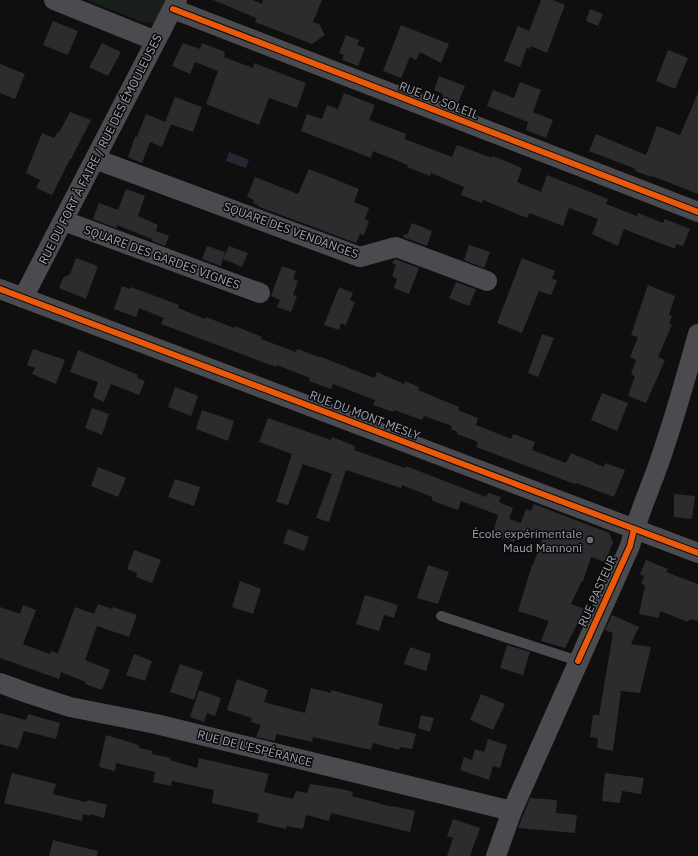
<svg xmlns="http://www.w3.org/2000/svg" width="698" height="856" font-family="'IBM Plex Sans',sans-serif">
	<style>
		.green { fill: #19201b }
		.water { fill: #232831 }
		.building { fill: #2c2c2e }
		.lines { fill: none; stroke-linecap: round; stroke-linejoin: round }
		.lane { stroke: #4a4a4f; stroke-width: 10 }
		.street { stroke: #4a4a4f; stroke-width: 20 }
		.cycleway-casing { stroke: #0a0a0b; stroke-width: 8 }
		.cycleway { stroke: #e8590c; stroke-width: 6 }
		.poi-dot { fill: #6d6d79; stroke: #0a0a0b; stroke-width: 1.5 }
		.labels { text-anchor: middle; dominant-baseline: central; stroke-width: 3; stroke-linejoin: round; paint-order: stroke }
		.street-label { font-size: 12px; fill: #9fa0b2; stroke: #0a0a0b }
		.poi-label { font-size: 12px; fill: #9fa0b2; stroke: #0a0a0b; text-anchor: end }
	</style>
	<rect width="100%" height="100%" fill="#0f0f10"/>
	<!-- green -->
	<path class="green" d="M87,0H169L155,22L151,23L142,22Z"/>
	<!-- water -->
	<path class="water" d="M229,152L249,160L246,168L226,161Z"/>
	<!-- building -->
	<path class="building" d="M213,0H253L262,4L263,0H322L313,22L319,24L325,35L312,44L255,22L256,18Z
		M541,0H553L565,5L547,53L531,46L530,49L527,48L520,67L504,61L518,26L529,31Z
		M590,9L603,14L598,26L586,21Z
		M53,21L78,31L68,55L43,45Z
		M401,25L449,44L441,63L420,52L416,60L410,57L401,78L383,71Z
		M346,35L359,40L357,45L365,48L358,66L342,60L344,55L339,53Z
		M102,43L121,52L108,76L89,67Z
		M183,43L200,49L202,43L225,52L224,57L253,68L254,63L306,83L297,108L269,98L259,125L206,104L218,71L195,62L190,74L172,66Z
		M668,50L688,58L675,89L656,81Z
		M0,64L25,74L15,99L0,93Z
		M439,76L465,86L458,103L442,97L443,94L434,90Z
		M520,82L541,90L533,112L553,120L546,138L526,130L528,122L487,106L493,90L514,98Z
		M344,93L375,105L369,120L406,134L405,139L452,157L457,145L492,158L493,156L522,168L517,182L541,192L547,175L608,199L606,204L637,216L638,213L663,223L665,219L690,229L683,246L676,244L675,249L624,229L618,246L592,234L598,219L569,208L563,226L529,213L527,218L483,200L482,203L461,195L464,187L431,173L430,176L407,167L408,165L373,151L371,158L301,131L307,114L322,119L327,105L338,109Z
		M698,93V194L652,176L651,177L635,171L636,169L589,151L596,134L646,155L657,126L680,135Z
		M175,97L202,107L193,132L167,123L171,124L162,147L150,142L142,163L128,157L135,137H137L146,114L165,122Z
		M70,112L91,120L71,159H70L52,195L36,188L40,180L26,173L42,133L54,138L58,132L59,133Z
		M309,169L359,189L354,202L369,208L365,219L369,221L364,235L360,234L356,243L257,206L258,205L253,203L254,200L247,197L255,177L298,194Z
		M126,189L145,196L138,216L158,225L156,231L169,236L165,246L152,241V239L117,225L116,228L93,219L99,203L118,210Z
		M412,223L432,231L427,246L403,237L405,234L407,235Z
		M469,245L490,252L484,268L464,260Z
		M207,246L225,252L223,259L229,246L248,253L242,267L223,259L221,266L202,259Z
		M76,258L98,266L86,299L59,288L63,278L70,274Z
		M522,258L555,271L552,278L557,281L551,295L539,291L522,333L497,323Z
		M395,259L419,268L409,294L394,288L397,279L392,276L396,265L392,263L394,260Z
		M282,266L296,271L293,279L298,281L293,295L297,296L291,312L277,307L280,300L271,296Z
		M456,282L476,289L469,306L449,298Z
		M648,285L675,296L669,315L672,316L669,324L672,325L658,357L665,360L646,403L628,396L635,376L631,374L636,360L630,357L638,337L631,335Z
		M122,286L130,289L131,287L179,305L178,308L205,319L206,317L234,328L235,326L262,337L261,339L296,352L297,349L319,357V356L374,378L377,372L404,384L405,381L419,387L418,390L459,407L458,410L478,418L476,425L511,439L513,434L535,442L532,450L566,463L571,453L604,467L605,463L625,470L614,497L576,483L575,484L476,447L478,442L457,434L458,432L451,429L452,426L424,416L422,420L394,410L393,412L373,405L375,400L333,384L331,389L309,381L310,378L277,365L276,367L161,324L164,318L139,308L136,317L114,309Z
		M339,287L353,293L350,300L355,302L346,325L341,323L339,330L324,325Z
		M542,334L554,338L538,377L528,373Z
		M33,349L65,360L56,384L32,374L35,368L27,365Z
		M78,350L138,375L137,378L145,381L139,395L111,384L104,402L93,397L98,382L70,372Z
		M175,387L198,396L191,416L168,407Z
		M602,393L628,403L617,431L591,420Z
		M92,408L109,414L102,435L85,428Z
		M202,410L234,421L228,441L196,429Z
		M268,418L331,440L332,437L355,446L354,450L405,468L406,466L486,497L488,493L501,497L499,502L513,508L509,519L461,501L458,510L433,501L432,499V497L402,485L401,488L346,470L329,522L316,518L332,474L303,464L288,505L276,502L292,454L259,442Z
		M98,467L126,478L118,497L91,486Z
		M175,479L200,487L194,506L168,497Z
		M674,494L695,496L692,519L674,517Z
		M534,504L609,533L613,542L605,562L591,557L583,581H582L571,604L585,609L565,648L541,641L549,621L518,611L532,565H533L542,540L518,531L526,509L531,511Z
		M498,515L521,523L514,542L492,535Z
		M288,529L309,537L304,551L283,543Z
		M134,550L161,560L152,583L136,577L137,573L127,569Z
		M646,560L668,569L666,572L698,584V621L690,619L688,622L660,611L659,618L639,614L645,585L641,584L644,576L640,574Z
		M428,565L449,572L438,604L417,598Z
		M240,581L261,589L253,614L232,607Z
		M365,595L398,605L394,618L384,615L379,631L356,624Z
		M98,604L112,609L113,607L137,615L129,637L97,626L85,660L110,670L102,690L85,684L86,682L61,672L59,679L0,658V607L20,614L23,605L36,610L23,644L50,654L51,651L58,653L75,607L94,614Z
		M612,615L639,627L631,644L651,647L640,693L621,691L613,751L597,748L598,738L590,737L593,715H599L613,633L605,630Z
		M507,645L530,652L523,675L500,668Z
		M410,647L431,654L426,671L404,664Z
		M134,654L152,661L145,681L126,675Z
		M180,664L203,672L194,700L170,692Z
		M237,679L268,690L264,702L305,713L311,688L331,693V690L383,704L378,725L416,734L412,749L400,747L399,750L373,743L371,750L313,737L312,742L276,734L275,741L256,737L261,725L251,722L252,718L227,710Z
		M199,690L221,698L215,716L207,713L204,722L190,717Z
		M481,694L505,704L493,730L470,720Z
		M0,713L26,720L28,714L60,723L56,739L24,731L18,749L0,744Z
		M421,715L434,718L430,732L418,728Z
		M106,735L139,745V748L153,751L152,754L171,758L170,760L197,768L199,758L269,774L264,792L293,799L296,791L307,793L310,784L342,789L353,792L352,796L393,807V806L415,811L410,832L331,813L329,821L306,815L303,829L287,826L286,829L257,822L259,814L212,803L214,790L172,781L171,786L153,782L155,772L116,763L115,771L99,767Z
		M488,739L507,745L500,768L493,766L489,780L460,770L464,757L472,760L475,749L484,752Z
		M12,773L56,784L53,794L86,802L88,800L107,805L104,818L90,814V816L83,814L82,821L4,803Z
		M605,773L644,778L641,794L622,791L620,803L602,801Z
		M530,798L557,800L556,813L577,815L575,833L518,828Z
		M453,819L480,828L470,856H447L453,838L447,836Z
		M53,840L98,851L97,856H49Z"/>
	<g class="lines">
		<!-- lane -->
		<path class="lane" d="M441,616L578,661"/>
		<!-- street -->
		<path class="street" d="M54,0L156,41
			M173,9L698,212
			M95,159L360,257L396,247L487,281
			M64,221L260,293
			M0,289L698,553
			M23,298L177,0
			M0,683L27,693L70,707L156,724L512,811
			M496,856L512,811L630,546C636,521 646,498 655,474C672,428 685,381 698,334"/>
		<!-- cycleway casing -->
		<g class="cycleway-casing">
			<path id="cycleway" d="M173,9L698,212
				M0,289L698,553
				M578,661L630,546L634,529"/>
		</g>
		<!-- cycleway -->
		<use href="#cycleway" class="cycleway"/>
	</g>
	<!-- markers -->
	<circle class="poi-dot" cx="590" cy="540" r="4"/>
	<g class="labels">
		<!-- street labels -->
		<g class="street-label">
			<text transform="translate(439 100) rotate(21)">RUE DU SOLEIL</text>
			<text transform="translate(100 149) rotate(-63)">RUE DU FORT À FAIRE / RUE DES ÉMOULEUSES</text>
			<text transform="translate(291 230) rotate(20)">SQUARE DES VENDANGES</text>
			<text transform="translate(162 257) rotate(20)">SQUARE DES GARDES VIGNES</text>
			<text transform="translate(365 415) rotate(21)">RUE DU MONT MESLY</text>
			<text transform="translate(597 591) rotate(-66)">RUE PASTEUR</text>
			<text transform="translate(255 748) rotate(14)">RUE DE L'ESPÉRANCE</text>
		</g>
		<!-- poi labels -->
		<g class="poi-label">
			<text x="582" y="533">École expérimentale<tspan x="582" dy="14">Maud Mannoni</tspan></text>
		</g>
	</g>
</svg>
